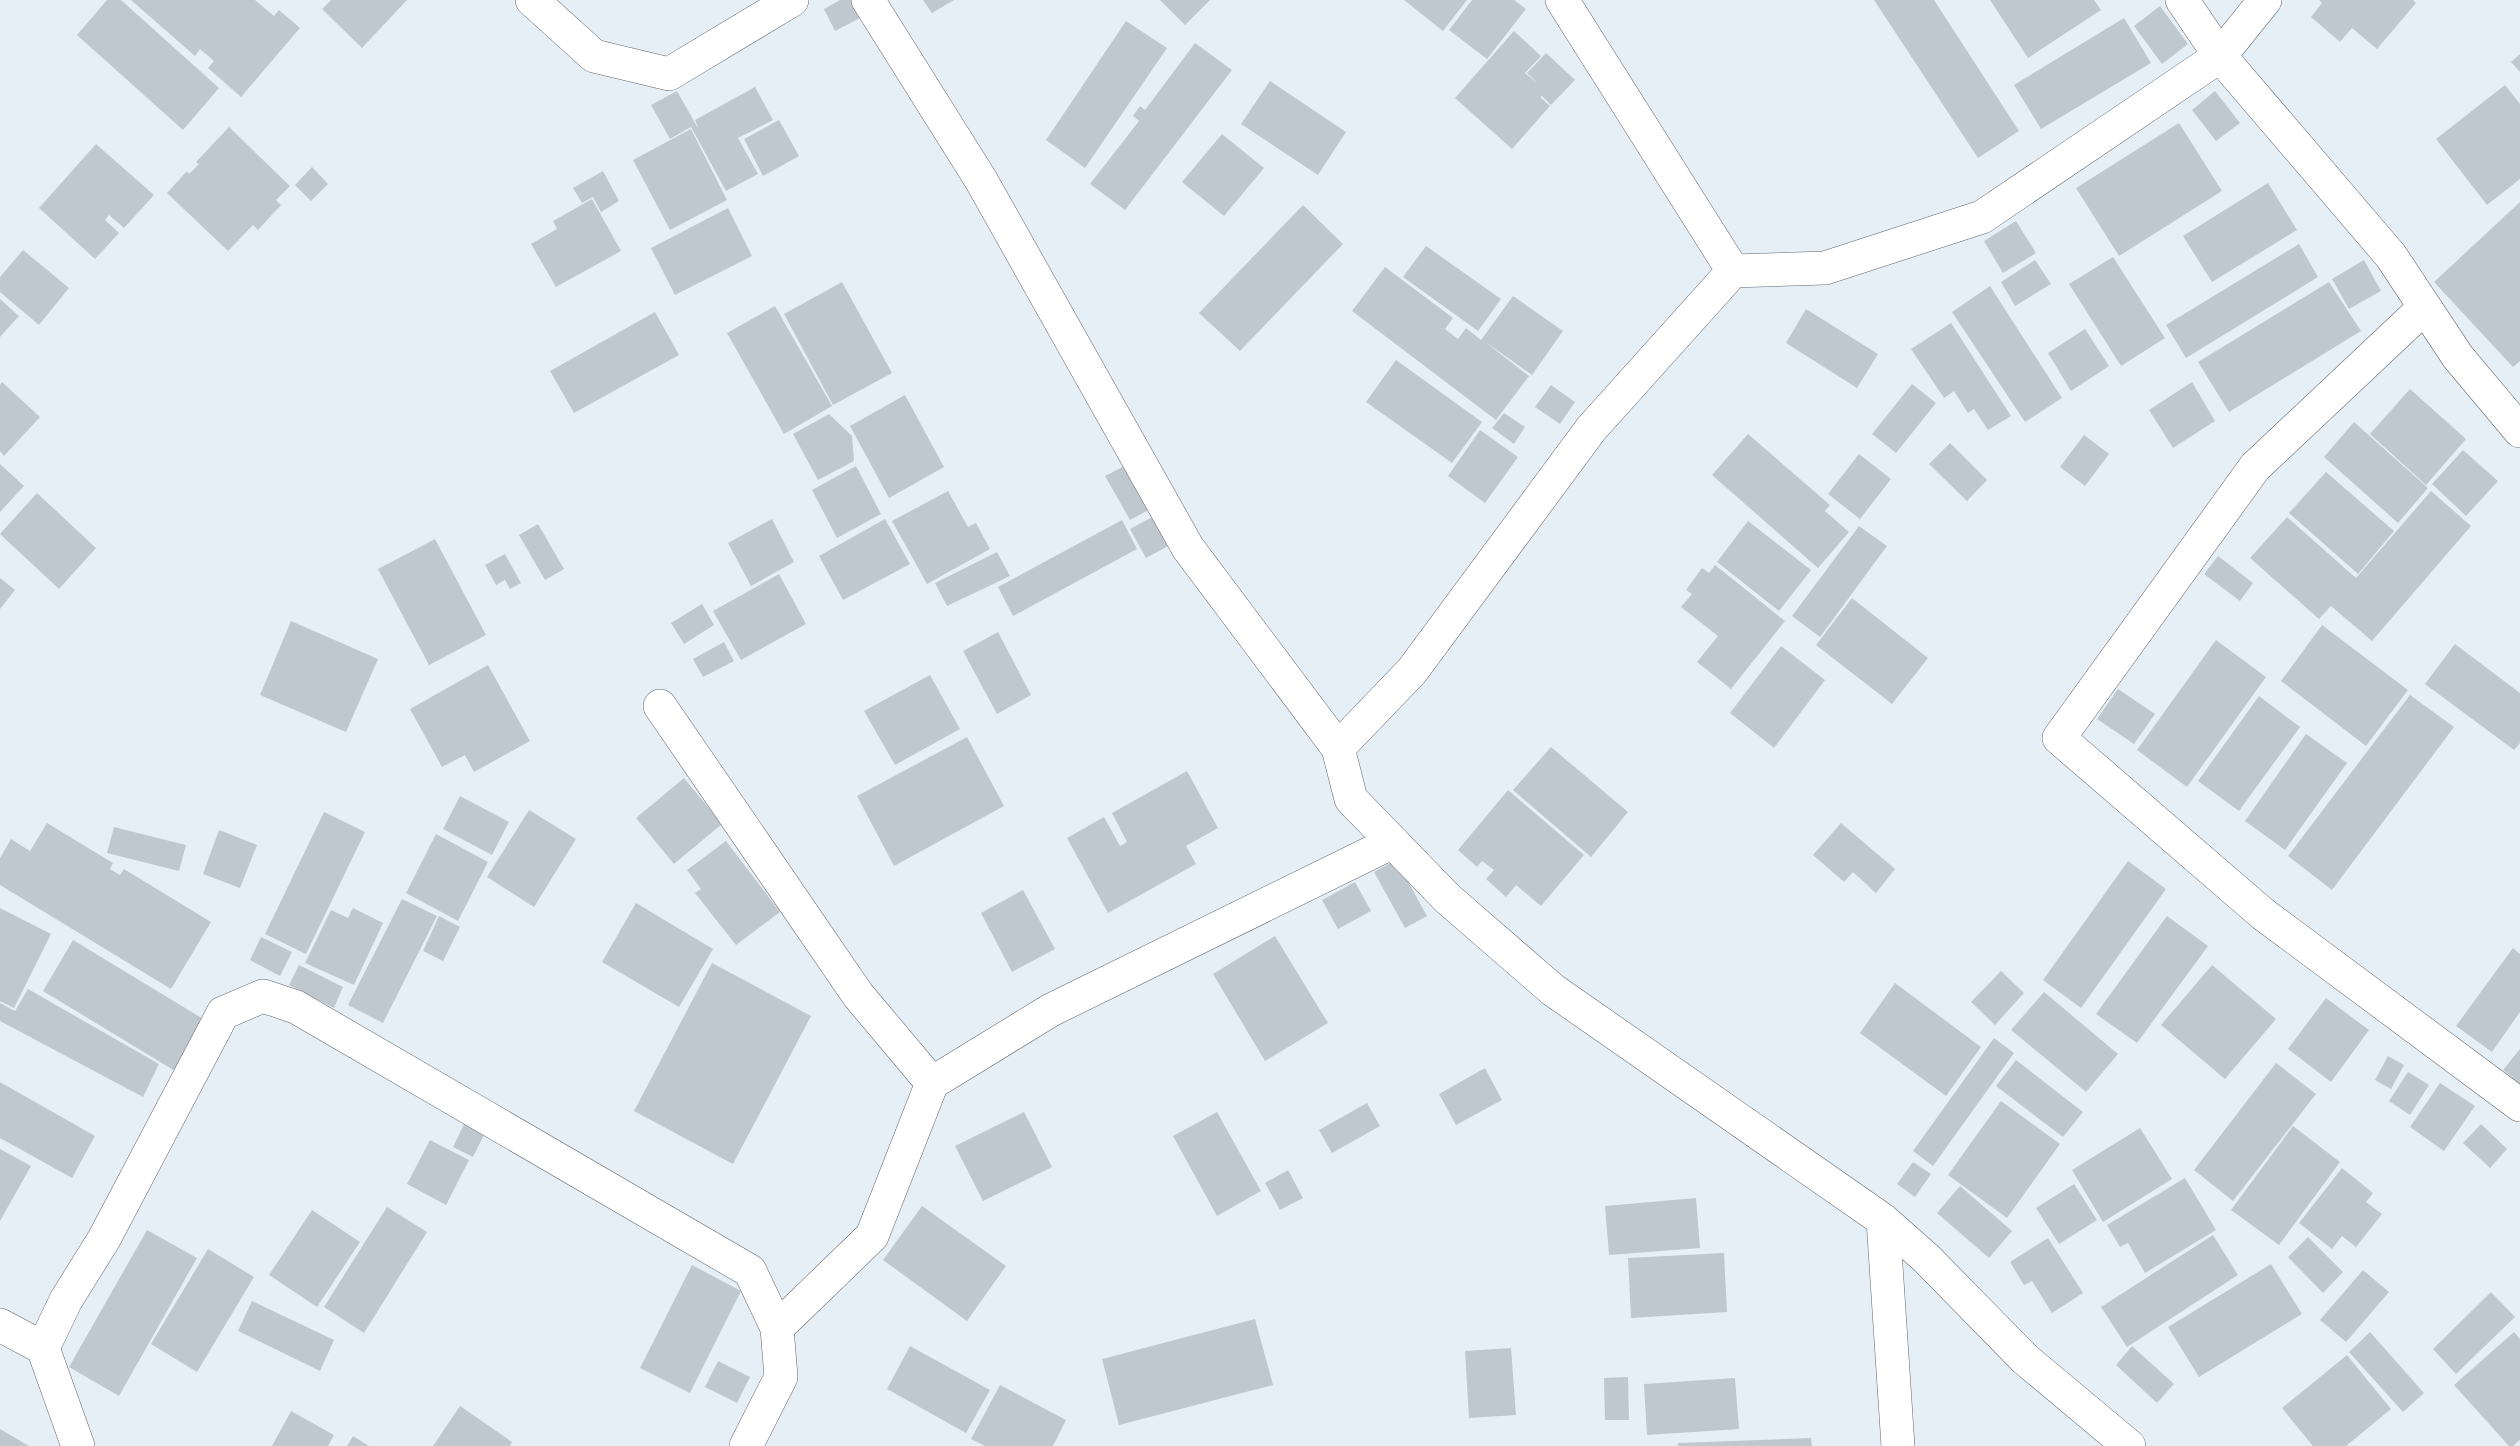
<svg xmlns="http://www.w3.org/2000/svg" width="2520" height="1446" font-family="Helvetica,sans-serif">
	<style>
		.building { fill: #c0c8cf }
		.lines { fill: none; stroke-linecap: round; stroke-linejoin: round }
		.minor-casing { stroke: #60676d; stroke-width: 34 }
		.minor { stroke: #fff; stroke-width: 33 }
	</style>
	<rect width="100%" height="100%" fill="#e7eff6"/>
	<!-- building -->
	<path class="building" d="M107,0H121L219,88L183,130L77,35Z
		M131,0H255L274,16L279,10L300,28L241,97L208,68L214,61L200,49L195,56Z
		M331,0H407L362,48L322,9Z
		M840,0H855L864,16L835,31L824,9Z
		M923,0H954L932,13Z
		M1160,0H1210L1185,25Z
		M1404,0H1467L1443,31Z
		M1472,0H1514L1526,9L1487,59L1449,30Z
		M1874,0H1934L2019,131L1978,158Z
		M1990,0H2094L2101,10L2028,58Z
		M2319,0H2413L2416,3L2377,49L2352,28L2340,42L2311,17L2322,3Z
		M2160,6L2188,44L2162,64L2134,26Z
		M2124,18L2151,63L2041,129L2014,85Z
		M1126,21L1167,48L1085,168L1046,140Z
		M1514,31L1541,56L1525,73L1538,84L1527,73L1546,53L1575,80L1551,105L1542,96L1540,97L1550,106L1512,149L1455,98Z
		M1195,43L1232,70L1125,210L1090,184L1139,121L1133,116L1140,106L1145,110Z
		M2520,54V72L2511,62Z
		M1270,81L1346,132L1318,175L1241,124Z
		M2505,85L2520,104V179L2487,205L2436,139Z
		M755,87L773,120L738,138L758,174L726,191L691,127L670,139L651,105L677,91L699,130L695,120Z
		M2215,91L2240,123L2216,141L2192,110Z
		M779,120L799,156L763,176L744,139Z
		M2179,123L2222,191L2119,256L2076,188Z
		M229,127L290,186L276,200L281,205L258,230L253,225L228,251L167,193L187,171L189,174L199,164L196,162Z
		M691,129L727,200L670,230L633,160Z
		M1222,134L1264,168L1224,216L1182,182Z
		M96,144L154,195L124,228L109,215L105,220L119,233L95,259L39,208Z
		M312,167L328,184L311,201L295,185Z
		M603,171L619,201L601,212L593,197L582,203L573,188Z
		M2268,183L2297,230L2212,282L2183,236Z
		M592,199L621,251L556,287L531,244L557,229L553,221Z
		M2520,202V361L2513,367L2434,282Z
		M1303,205L1343,244L1240,351L1199,313Z
		M728,208L752,256L675,295L651,248Z
		M2016,221L2036,253L2003,273L1984,241Z
		M2299,244L2318,277L2186,358L2166,325Z
		M1426,246L1501,299L1478,331L1403,277Z
		M23,250L69,288L39,325L0,292V277Z
		M2113,257L2165,338L2121,366L2069,284Z
		M2035,260L2051,284L2015,306L2001,282Z
		M2364,260L2381,291L2349,309L2332,279Z
		M1385,267L1453,318L1445,329L1458,339L1466,328L1481,340L1513,296L1563,331L1532,375L1484,341L1529,376L1496,420L1352,311Z
		M842,282L892,373L833,405L784,314Z
		M2329,282L2361,331L2229,412L2198,362Z
		M1990,286L2062,398L2025,422L1952,312Z
		M0,299L19,316L0,337Z
		M775,306L832,406L784,434L727,333Z
		M1806,309L1878,354L1857,388L1786,343Z
		M655,312L679,355L574,413L550,371Z
		M1951,323L2011,416L1988,430L1974,409L1968,413L1954,391L1944,398L1911,349Z
		M2085,329L2109,366L2071,391L2048,353Z
		M1396,360L1482,422L1452,463L1366,402Z
		M2,382L40,417L4,456L0,451V385Z
		M2192,382L2215,421L2173,448L2149,410Z
		M1912,384L1936,403L1896,453L1872,434Z
		M1551,385L1575,402L1560,424L1535,407Z
		M2410,389L2466,439L2426,485L2370,434Z
		M905,395L944,467L889,498L850,426Z
		M1504,413L1525,427L1514,444L1492,428Z
		M829,414L852,436L854,461L818,480L793,434Z
		M2354,422L2428,488L2398,523L2324,457Z
		M1480,430L1518,457L1485,503L1448,476Z
		M1748,434L1830,505L1825,511L1849,532L1818,568L1712,475Z
		M2084,435L2109,454L2085,486L2060,467Z
		M1950,443L1987,480L1967,501L1929,464Z
		M2463,450L2498,481L2466,516L2432,484Z
		M1859,454L1891,479L1860,519L1828,494Z
		M1132,462L1156,506L1130,520L1105,476Z
		M0,464L24,486L0,512Z
		M856,466L881,514L837,538L812,490Z
		M2326,472L2394,531L2358,574L2289,513Z
		M948,491L968,527L976,523L990,549L927,584L892,521Z
		M2431,491L2471,526L2372,641L2331,606L2319,619L2250,558L2287,517L2356,578Z
		M37,493L96,548L59,589L0,534Z
		M1156,515L1172,544L1146,558L1130,529Z
		M772,519L794,562L751,586L728,543Z
		M885,519L910,564L843,600L819,556Z
		M1122,520L1137,549L1013,616L998,587Z
		M1748,521L1811,570L1779,611L1717,562Z
		M538,524L564,569L545,580L519,535Z
		M1859,526L1887,546L1820,637L1792,616Z
		M435,539L486,635L429,665L378,569Z
		M997,552L1010,576L947,606L935,583Z
		M505,554L521,583L510,589L505,580L496,585L485,565Z
		M2218,556L2253,583L2240,601L2204,574Z
		M1715,565L1785,621L1731,689L1697,662L1718,636L1681,607L1692,594L1686,590L1702,568L1709,573Z
		M779,574L806,624L741,660L713,611Z
		M0,578L15,590L0,609Z
		M1852,598L1928,658L1892,704L1816,645Z
		M702,604L714,625L684,644L671,623Z
		M291,621L378,659L346,732L260,695Z
		M2322,625L2408,690L2366,746L2281,681Z
		M998,632L1031,695L997,714L963,651Z
		M2216,640L2266,677L2187,787L2137,750Z
		M724,642L734,661L703,677L693,659Z
		M2455,644L2520,693V743L2514,750L2425,684Z
		M1781,646L1825,680L1774,748L1730,713Z
		M488,665L530,741L474,772L465,755L442,767L410,709Z
		M930,675L960,729L895,765L864,711Z
		M2118,689L2155,714L2134,744L2097,719Z
		M2410,695L2454,727L2332,890L2288,856Z
		M2259,696L2300,727L2239,811L2198,781Z
		M2306,734L2347,763L2285,850L2245,821Z
		M967,737L1004,806L894,866L857,796Z
		M1551,747L1628,812L1591,857L1513,790Z
		M1187,771L1218,828L1186,846L1196,864L1108,913L1067,838L1104,817L1120,846L1127,842L1112,813Z
		M684,778L722,824L674,864L636,818Z
		M1508,790L1584,855L1541,906L1516,885L1506,897L1486,879L1494,870L1482,861L1477,867L1458,850Z
		M460,796L509,822L492,855L443,829Z
		M529,810L576,839L534,907L487,877Z
		M324,812L365,832L306,954L265,934Z
		M47,823L113,863L110,869L120,875L124,869L211,922L171,989L0,885V858L11,839L30,851Z
		M1841,823L1895,869L1876,893L1853,872L1844,882L1813,855Z
		M114,827L186,845L179,871L107,853Z
		M219,830L257,845L240,888L203,874Z
		M436,834L488,862L458,921L406,893Z
		M726,841L780,912L736,945L695,893L701,889L687,870Z
		M1396,860L1427,916L1405,928L1374,872Z
		M2128,861L2166,889L2081,1008L2043,980Z
		M1355,882L1371,911L1338,929L1322,900Z
		M1023,890L1055,949L1012,972L981,913Z
		M402,899L437,916L383,1023L348,1005Z
		M636,903L713,949L679,1007L602,962Z
		M0,908L51,934L14,1008L0,1001Z
		M353,908L383,923L354,985L305,963L331,910L348,918Z
		M439,916L460,927L443,961L423,951Z
		M2167,916L2208,946L2137,1043L2096,1014Z
		M1275,936L1328,1023L1265,1061L1213,974Z
		M261,937L292,952L280,976L250,960Z
		M73,940L205,1020L175,1071L43,991Z
		M2513,948L2520,954V1012L2492,1052L2456,1026Z
		M712,963L811,1016L733,1164L634,1111Z
		M299,965L343,987L334,1008L289,985Z
		M2212,965L2276,1019L2225,1079L2161,1025Z
		M2001,971L2024,993L1995,1025L1971,1002Z
		M1895,983L1981,1047L1946,1096L1860,1033Z
		M28,989L159,1064L143,1097L0,1021V1003L15,1011Z
		M2044,992L2118,1054L2086,1092L2011,1030Z
		M2326,998L2369,1030L2331,1082L2288,1049Z
		M1994,1038L2014,1053L1933,1166L1913,1151Z
		M2520,1049V1084L2503,1070Z
		M2388,1056L2404,1065L2391,1089L2375,1080Z
		M2016,1060L2083,1112L2063,1137L1996,1086Z
		M2276,1063L2316,1094L2233,1201L2194,1170Z
		M1485,1068L1502,1100L1456,1125L1439,1094Z
		M2408,1072L2429,1085L2410,1115L2389,1101Z
		M0,1082L95,1136L72,1178L0,1138Z
		M2440,1083L2475,1106L2444,1151L2410,1127Z
		M2001,1101L2060,1144L2007,1218L1948,1175Z
		M1367,1103L1380,1126L1332,1153L1319,1130Z
		M1024,1112L1052,1167L983,1201L955,1146Z
		M1217,1112L1261,1191L1217,1216L1173,1136Z
		M468,1116L488,1127L473,1157L453,1147Z
		M2481,1124L2507,1149L2490,1168L2463,1143Z
		M2293,1126L2340,1162L2279,1245L2231,1210Z
		M2140,1128L2172,1179L2103,1222L2072,1170Z
		M430,1140L469,1160L446,1205L407,1184Z
		M0,1149L31,1166L0,1221Z
		M1913,1162L1931,1174L1915,1197L1897,1184Z
		M2342,1168L2373,1193L2366,1202L2382,1214L2356,1247L2342,1236L2332,1249L2299,1223Z
		M1288,1170L1303,1198L1280,1210L1265,1183Z
		M2185,1178L2216,1230L2145,1273L2128,1243L2120,1247L2107,1225Z
		M2074,1184L2097,1220L2059,1244L2036,1208Z
		M1960,1186L2012,1231L1989,1258L1937,1213Z
		M1696,1198L1700,1248L1609,1255L1605,1206Z
		M922,1206L1006,1266L967,1321L883,1260Z
		M387,1207L427,1232L364,1333L324,1307Z
		M312,1210L360,1242L317,1307L269,1275Z
		M147,1230L197,1258L119,1396L69,1367Z
		M2213,1235L2238,1275L2127,1347L2101,1307Z
		M2308,1237L2343,1272L2323,1293L2288,1257Z
		M2048,1238L2083,1293L2052,1313L2032,1281L2024,1285L2010,1262Z
		M208,1249L254,1277L197,1372L151,1344Z
		M1724,1253L1727,1312L1631,1318L1628,1258Z
		M2271,1264L2302,1314L2199,1377L2168,1327Z
		M692,1265L741,1291L690,1393L640,1368Z
		M2363,1270L2389,1292L2346,1342L2320,1320Z
		M2491,1292L2515,1317L2456,1374L2433,1349Z
		M252,1301L334,1340L320,1371L238,1331Z
		M1255,1319L1273,1385L1119,1425L1102,1359Z
		M2370,1332L2424,1393L2403,1412L2349,1352Z
		M2514,1332L2520,1339V1440L2513,1446H2509L2454,1385Z
		M910,1346L990,1390L966,1433L887,1389Z
		M2132,1346L2174,1384L2157,1403L2116,1365Z
		M1511,1348L1516,1415L1469,1418L1465,1351Z
		M2347,1355L2391,1409L2346,1446H2313L2282,1408Z
		M718,1361L750,1377L737,1403L705,1387Z
		M1628,1377L1629,1420H1605L1604,1378Z
		M1735,1378L1739,1429L1647,1435L1644,1384Z
		M1000,1385L1066,1420L1053,1446H985L971,1439Z
		M460,1406L512,1442L510,1446H433Z
		M291,1411L334,1435L328,1446H272Z
		M0,1429L29,1446H0Z
		M353,1436L369,1446H347Z
		M1811,1438L1812,1446H1678V1443Z"/>
	<g class="lines">
		<!-- minor casing -->
		<g class="minor-casing">
			<path id="minor" d="M532,0L594,56L669,74L792,0
				M868,0L981,180L1188,548L1338,748L1351,799L1448,899L1553,990L1883,1220L1926,1258L2025,1359L2129,1446
				M1562,0L1733,271L1825,268L1982,217L2220,56L2391,256L2458,357L2520,431
				M2182,0L2220,56L2265,0
				M2425,307L2255,467L2059,738L2263,914L2520,1105
				M660,706L858,995L932,1083
				M1338,748L1412,671L1591,429L1733,271
				M1883,1220L1898,1446
				M0,1325L43,1348L66,1300L104,1239L223,1013L263,996L296,1007L750,1271L777,1328L781,1377L746,1446
				M777,1328L872,1236L932,1083L1051,1010L1393,842
				M43,1348L78,1446"/>
		</g>
		<!-- minor -->
		<use href="#minor" class="minor"/>
	</g>
</svg>
